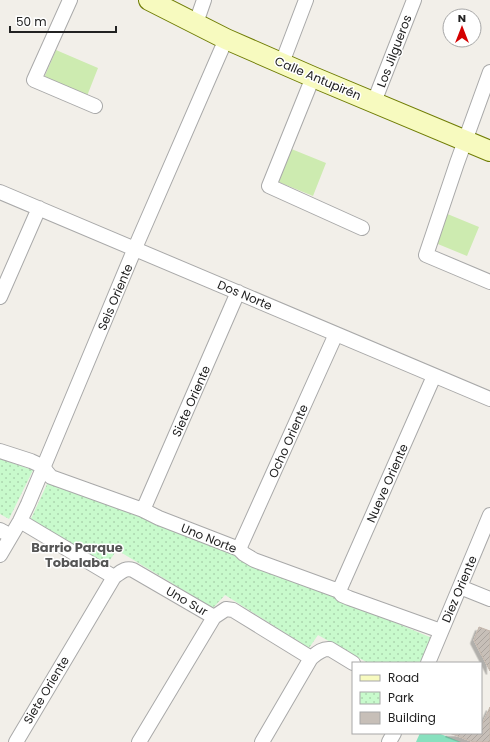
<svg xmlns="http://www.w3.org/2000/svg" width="490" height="742" font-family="Poppins,sans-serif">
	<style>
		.grass { fill: #cdebb0 }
		.park { fill: url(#park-dots) }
		.pitch { fill: #88e0be }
		.building { fill: url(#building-hatch); stroke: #c4b6ab; filter: url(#shadow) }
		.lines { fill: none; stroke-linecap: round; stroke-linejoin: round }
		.street-casing { stroke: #a9a9a9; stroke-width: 16 }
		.secondary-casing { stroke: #707d05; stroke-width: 22 }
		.street { stroke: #fff; stroke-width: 14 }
		.secondary { stroke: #f7fabf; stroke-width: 20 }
		.labels { text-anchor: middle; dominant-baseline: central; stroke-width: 3; stroke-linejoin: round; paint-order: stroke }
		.street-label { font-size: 12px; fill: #222; stroke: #fff }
		.neighbourhood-label { font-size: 13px; font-weight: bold; fill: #555; stroke: #fff }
	</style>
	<defs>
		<pattern id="park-dots" width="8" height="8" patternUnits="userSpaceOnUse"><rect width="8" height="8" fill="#c8facc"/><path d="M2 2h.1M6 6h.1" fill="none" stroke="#acd6af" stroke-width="1.8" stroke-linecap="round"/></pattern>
		<pattern id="building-hatch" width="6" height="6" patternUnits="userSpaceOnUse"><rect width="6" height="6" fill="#c7bfb8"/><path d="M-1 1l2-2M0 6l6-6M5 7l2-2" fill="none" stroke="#aba49e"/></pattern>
		<filter id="shadow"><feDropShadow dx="-3.5" dy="3.5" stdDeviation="0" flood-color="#0004"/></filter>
	</defs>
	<rect width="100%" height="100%" fill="#f2efe9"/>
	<!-- grass -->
	<path class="grass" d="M56,50L98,68L87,96L44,78Z
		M289,148L326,163L313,196L276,181Z
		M445,213L479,227L467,256L433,242Z"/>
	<!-- park -->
	<path class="park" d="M0,459L33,470L9,519L0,514Z
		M49,480L219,549L432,638L420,663H368L318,635L309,648L225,595L213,608L117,550L105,567L29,523Z"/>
	<!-- pitch -->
	<path class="pitch" d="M420,733H438L461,742H416Z"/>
	<!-- building -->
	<path class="building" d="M479,627L490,631V671L474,640Z
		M490,707V742H474L449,733H481V727Z"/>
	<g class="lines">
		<!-- street casing -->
		<g class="street-casing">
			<path id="street" d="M70,0L34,80L95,106
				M196,23L204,0
				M282,63L306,0
				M490,72L457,163L426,255L490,282
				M313,77L269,186L362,228
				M374,102L414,0
				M0,192L490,399
				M0,297L39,208
				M0,451L31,461L44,467L46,471L51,477L143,510L159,518L239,549L244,554L254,560L339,591L342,595L349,598L441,631
				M143,510L238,292
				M20,521L114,577
				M0,530L11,536
				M239,549L336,334
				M0,555L20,521L28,504L135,248L226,39
				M460,587L490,599
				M339,591L434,376
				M428,663L490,515
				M16,742L114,577C120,573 125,567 133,570L214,617
				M139,742L214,617L226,609L233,610L311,658
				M262,742L311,658C316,654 322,648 330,649L353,663
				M389,742L394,733"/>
		</g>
		<!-- secondary casing -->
		<g class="secondary-casing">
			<path id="secondary" d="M149,0L226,39L313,77L490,151"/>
		</g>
		<!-- street -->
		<use href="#street" class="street"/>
		<!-- secondary -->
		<use href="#secondary" class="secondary"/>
	</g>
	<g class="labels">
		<!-- street labels -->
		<g class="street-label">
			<text transform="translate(394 51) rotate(-69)">Los Jilgueros</text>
			<text transform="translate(318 78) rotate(23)">Calle Antupirén</text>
			<text transform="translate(245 295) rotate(23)">Dos Norte</text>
			<text transform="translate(115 297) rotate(-67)">Seis Oriente</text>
			<text transform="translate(191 401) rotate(-66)">Siete Oriente</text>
			<text transform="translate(288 441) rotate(-66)">Ocho Oriente</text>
			<text transform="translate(387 483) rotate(-66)">Nueve Oriente</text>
			<text transform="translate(209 538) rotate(22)">Uno Norte</text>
			<text transform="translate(459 589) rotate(-67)">Diez Oriente</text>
			<text transform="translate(187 601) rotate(30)">Uno Sur</text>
			<text transform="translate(46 690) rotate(-59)">Siete Oriente</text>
		</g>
		<!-- neighbourhood labels -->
		<g class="neighbourhood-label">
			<text x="77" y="547">Barrio Parque<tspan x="77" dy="15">Tobalaba</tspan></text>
		</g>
	</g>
	<!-- legend -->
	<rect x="352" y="662" width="130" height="72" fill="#ffffff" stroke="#a7a7a7"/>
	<rect x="360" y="675" width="20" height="6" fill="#f7fabf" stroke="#a7a7a7"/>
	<text x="388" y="682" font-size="12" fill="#222222">Road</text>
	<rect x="360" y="692" width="20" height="12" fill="url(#park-dots)" stroke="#a7a7a7"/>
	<text x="388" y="702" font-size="12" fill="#222222">Park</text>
	<rect x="360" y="712" width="20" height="12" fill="#c7bfb8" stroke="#a7a7a7"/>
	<text x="388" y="722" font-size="12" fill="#222222">Building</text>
	<!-- north arrow -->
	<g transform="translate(462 28)"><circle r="19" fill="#ffffff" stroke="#a7a7a7"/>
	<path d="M0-3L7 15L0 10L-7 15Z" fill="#d40000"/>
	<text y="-6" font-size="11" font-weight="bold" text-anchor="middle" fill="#222222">N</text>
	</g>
	<!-- scale -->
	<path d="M10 26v6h106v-6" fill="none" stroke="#222222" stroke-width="2"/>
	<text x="16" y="26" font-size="12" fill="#222222" stroke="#ffffff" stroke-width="3" paint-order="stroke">50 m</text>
</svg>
